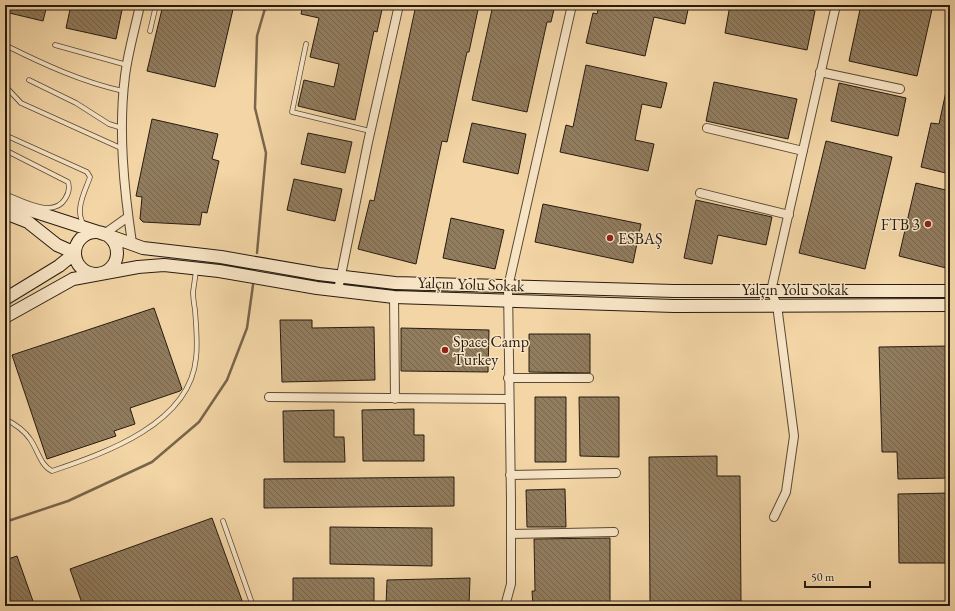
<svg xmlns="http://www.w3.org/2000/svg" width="955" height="611" font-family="'EB Garamond',serif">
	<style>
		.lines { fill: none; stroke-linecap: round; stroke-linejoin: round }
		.stream { stroke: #78654b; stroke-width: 2.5 }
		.building { fill: url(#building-back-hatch); stroke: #271c10 }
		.lane-casing { stroke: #5a4a36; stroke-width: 5.5 }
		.street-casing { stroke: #5a4a36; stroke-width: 10 }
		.secondary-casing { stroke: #271c10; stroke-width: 14 }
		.lane { stroke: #f7e4c5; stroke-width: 4 }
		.street { stroke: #f7e4c5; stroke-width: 8 }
		.secondary { stroke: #f7e4c5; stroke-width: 12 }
		.poi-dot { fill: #8f2418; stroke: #f7e4c5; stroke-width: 1.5 }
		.labels { text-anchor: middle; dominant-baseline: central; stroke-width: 3; stroke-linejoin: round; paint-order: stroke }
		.poi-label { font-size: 16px; fill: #271c10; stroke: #f7e4c5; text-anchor: start }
		.street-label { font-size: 16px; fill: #271c10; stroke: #f7e4c5 }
	</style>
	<defs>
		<pattern id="building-back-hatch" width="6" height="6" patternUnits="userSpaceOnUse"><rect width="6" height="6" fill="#917c5e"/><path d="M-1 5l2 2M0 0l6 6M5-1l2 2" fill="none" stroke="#76654c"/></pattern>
	</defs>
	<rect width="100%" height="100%" fill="#f3d5a6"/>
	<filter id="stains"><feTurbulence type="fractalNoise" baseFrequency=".005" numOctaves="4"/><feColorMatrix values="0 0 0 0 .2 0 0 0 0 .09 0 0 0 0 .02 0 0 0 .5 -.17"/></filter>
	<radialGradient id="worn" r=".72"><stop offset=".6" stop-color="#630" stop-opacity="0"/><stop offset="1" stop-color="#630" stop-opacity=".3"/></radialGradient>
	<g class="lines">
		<!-- stream -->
		<path class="stream" d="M257,253L266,153L255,108L257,36L266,5
			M5,522L68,501L152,462L199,422L227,380L247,328L253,285"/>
	</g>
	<!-- building -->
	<path class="building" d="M5,5H47L43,21L5,12Z
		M71,5H123L116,39L66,28Z
		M163,5H234L215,87L147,71Z
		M303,5H383L377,32L374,31L355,120L298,106L304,80L334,87L339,64L310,57L319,18L301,14Z
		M416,5L445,6V5H479L469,52H467L447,142L442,141L416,264L358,249L370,200L374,201Z
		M493,5H555L551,22H547L527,112L472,100Z
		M599,5H689L685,24L654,17L645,56L586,43L593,13L597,14Z
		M730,5H786L815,11L807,50L725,33Z
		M861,5H933L917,76L849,61Z
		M586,65L667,83L661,108L642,104L635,140L654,144L648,171L560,152L566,125L573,127Z
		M714,82L797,99L788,139L706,121Z
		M839,83L906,98L898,136L831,121Z
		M947,87L950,88V174L921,167L931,123L939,124Z
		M152,119L218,134L212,159L219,161L207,213L202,212L200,225L143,222L140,219L142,197L136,196Z
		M472,123L526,134L518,174L463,162Z
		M308,133L352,142L345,173L301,164Z
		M826,141L892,157L865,269L799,253Z
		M294,179L342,189L335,221L287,210Z
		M916,183L950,191V269L899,256Z
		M696,200L772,217L766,245L718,235L712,264L684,258Z
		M543,204L641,224L633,263L535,242Z
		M451,218L504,230L495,269L443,258Z
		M154,308L182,389L180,391L130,408L135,424L114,431L116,436L47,459L12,355Z
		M280,320H312V328L374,327L375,380L282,382Z
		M401,328L489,330L488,372L401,371Z
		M529,334H590V373L529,372Z
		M950,346V478L898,479L897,452H882L879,347Z
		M535,397H566V462H535Z
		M579,397H619V457L580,456Z
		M414,409V435H424V461H363L362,410Z
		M334,410V437H344L345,462H284L283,411Z
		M717,456V476H740L741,601L650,602L649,457Z
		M454,477V506L264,508V479Z
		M565,489L566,527H527L526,490Z
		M950,493V563H899L898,494Z
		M212,518L244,606H83L70,569Z
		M330,527L432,528V566L330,564Z
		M610,538V606H533L532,591H535L534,539Z
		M17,556L34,604L27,606H5V560Z
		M293,578H374V606H293Z
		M470,578L469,606H386L387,580Z"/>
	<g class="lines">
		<!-- lane casing -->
		<g class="lane-casing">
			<path id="lane" d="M150,31L156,5
				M306,44L292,112L370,131
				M5,45C43,64 82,82 123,91
				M55,45L127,65
				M29,80L76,103L109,124L122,128
				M5,86L21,103L123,149
				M5,135L87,172L90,177C85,192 74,210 84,225
				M5,150L68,182C70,188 69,193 65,199C53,219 21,200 5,194
				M5,419C15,424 24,430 30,439C38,450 40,465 52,471C105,453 190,424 196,358C198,343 196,325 195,310C194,304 193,298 193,292C194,285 195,278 196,271
				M223,521L253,606"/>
		</g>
		<!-- street casing -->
		<g class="street-casing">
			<path id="street" d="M820,72L900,89
				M707,128L803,151
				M700,193L789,215
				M104,234L128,217
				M132,243C124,189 118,131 125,76C128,52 135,29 140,5
				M338,290L368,142L399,5
				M394,297L395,399
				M508,378H589
				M269,397L508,399
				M510,475L616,473
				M774,517L786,492L794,436L777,305L771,291L836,5
				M511,534L614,532
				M505,606L511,584V501L508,287L572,5"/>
		</g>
		<!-- secondary casing -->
		<g class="secondary-casing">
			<path id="secondary" d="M5,202L104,234L143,248L221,257L319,274L395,283L674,291H950
				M5,213L28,222L57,245L75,253
				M75 253a21 21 0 1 1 42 0a21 21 0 1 1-42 0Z
				M5,299L59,266L75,253
				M5,317L73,279L138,267L164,265L219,271L317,288L394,297L674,306L950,305"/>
		</g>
		<!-- lane -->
		<use href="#lane" class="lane"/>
		<!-- street -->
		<use href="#street" class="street"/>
		<!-- secondary -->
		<use href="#secondary" class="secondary"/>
	</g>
	<!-- markers -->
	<g class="poi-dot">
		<circle cx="928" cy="224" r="4"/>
		<circle cx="610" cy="238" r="4"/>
		<circle cx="445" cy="350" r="4"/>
	</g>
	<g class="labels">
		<!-- poi labels -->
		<g class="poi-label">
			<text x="920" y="224" text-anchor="end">FTB 3</text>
			<text x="618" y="238">ESBAŞ</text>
			<text x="453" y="341">Space Camp<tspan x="453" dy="18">Turkey</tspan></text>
		</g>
		<!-- street labels -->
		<g class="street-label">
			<text transform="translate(471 284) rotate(2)">Yalçın Yolu Sokak</text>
			<text x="795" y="289">Yalçın Yolu Sokak</text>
		</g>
	</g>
	<!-- margin -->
	<rect width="955" height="611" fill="none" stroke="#f3d5a6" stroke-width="20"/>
	<rect x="6" y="6" width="943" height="599" fill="none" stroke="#271c10" stroke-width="2"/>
	<rect x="10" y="10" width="935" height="591" fill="none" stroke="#271c10"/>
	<!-- scale -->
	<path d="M805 581v6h65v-6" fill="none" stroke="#271c10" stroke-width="2"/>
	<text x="811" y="581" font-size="12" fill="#271c10" stroke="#f7e4c5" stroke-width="3" paint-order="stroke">50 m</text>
	<rect width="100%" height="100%" filter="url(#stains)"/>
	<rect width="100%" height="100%" fill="url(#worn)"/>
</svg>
